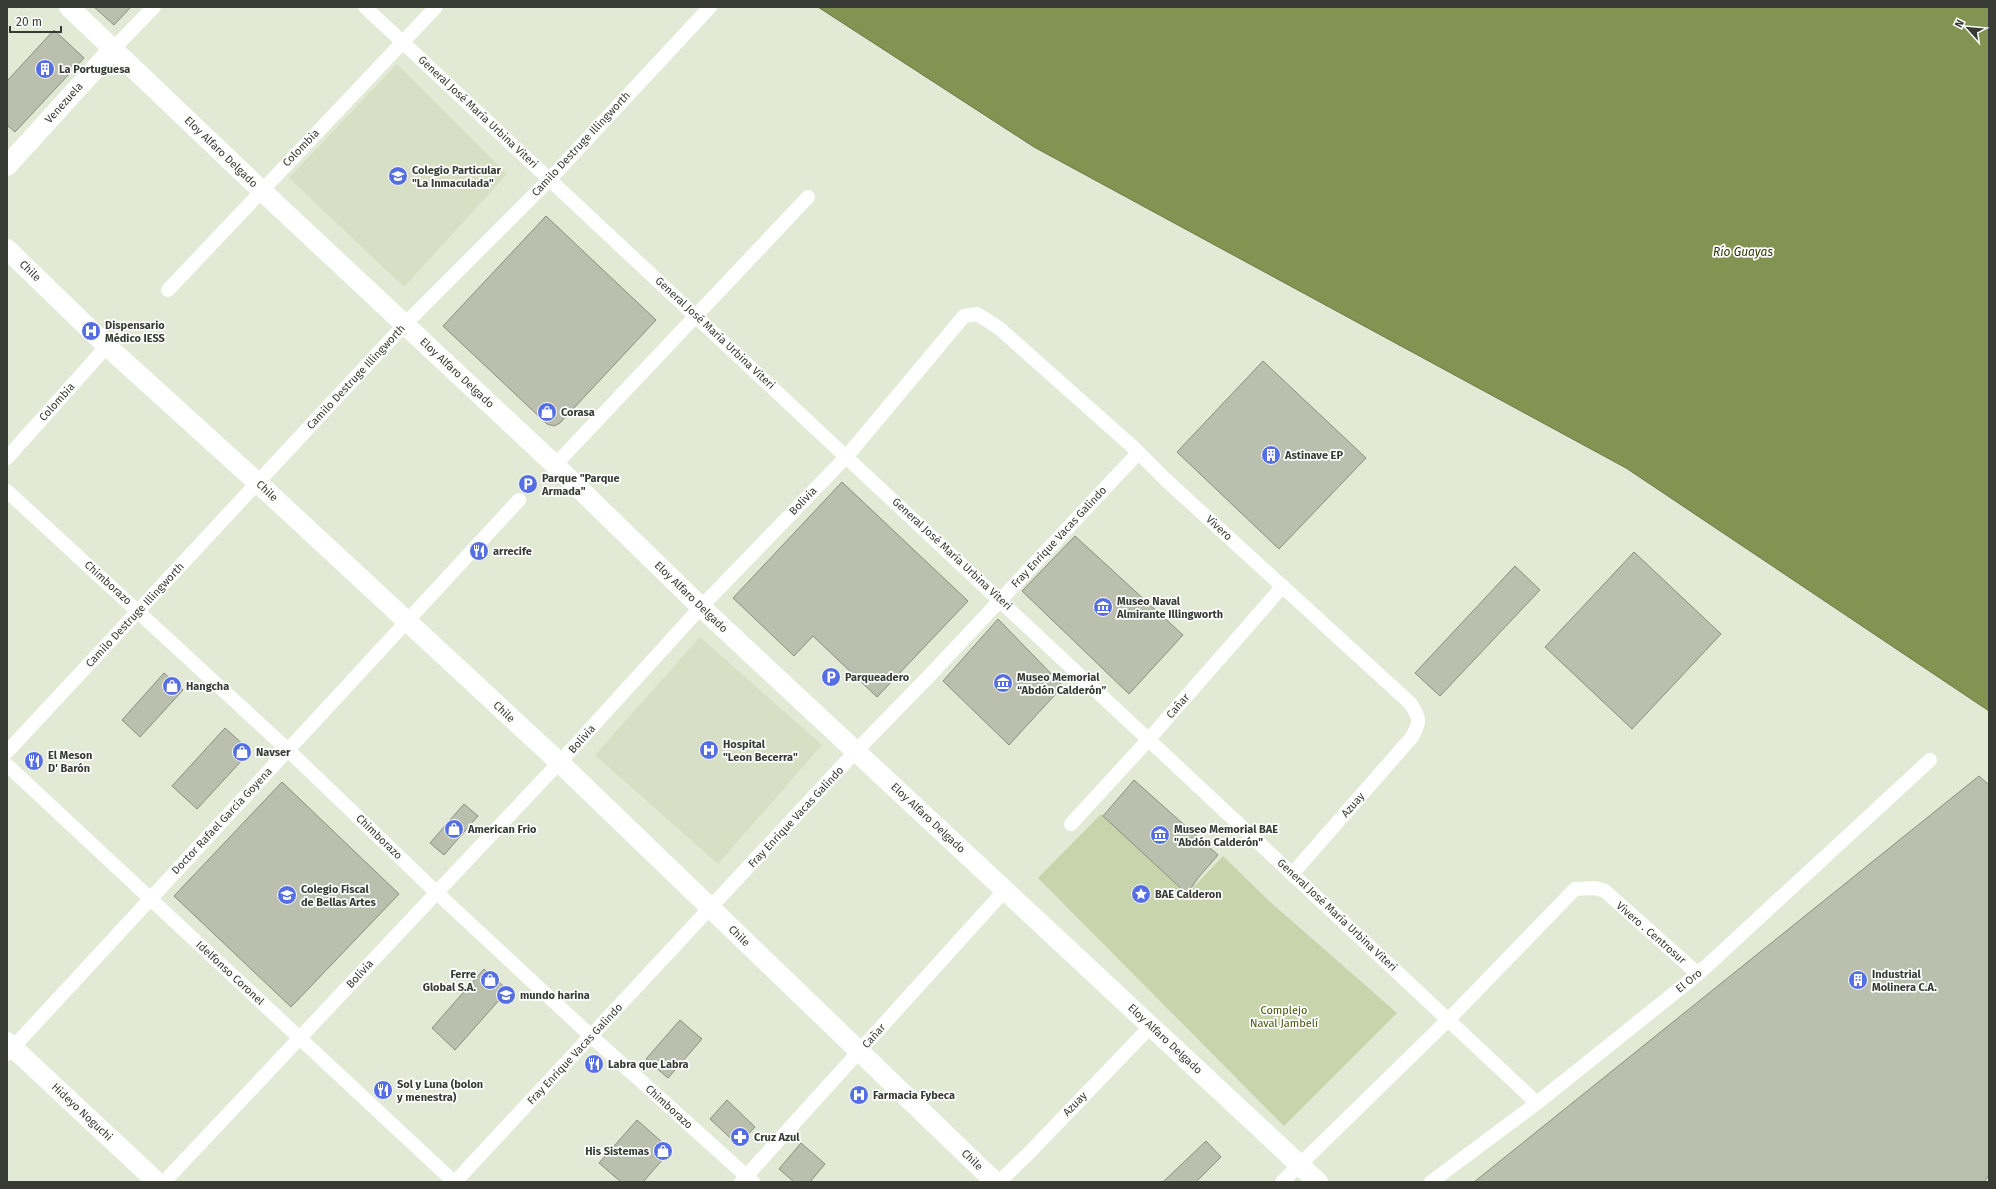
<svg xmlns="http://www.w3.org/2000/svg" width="1996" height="1189" font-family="'Fira Sans',sans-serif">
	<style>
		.built { fill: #d7dfc4 }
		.green { fill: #c8d4ac }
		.water { fill: #839452; stroke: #6c7949 }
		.building { fill: #bac0ad; stroke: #8a8f7d }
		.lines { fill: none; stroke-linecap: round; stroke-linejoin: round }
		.street { stroke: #fff; stroke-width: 14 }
		.secondary { stroke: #fff; stroke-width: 20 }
		.labels { text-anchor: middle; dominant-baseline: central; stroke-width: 3.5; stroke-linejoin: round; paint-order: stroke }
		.poi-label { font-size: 11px; font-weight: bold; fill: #383b33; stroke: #fff; text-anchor: start }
		.street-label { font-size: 11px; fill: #383b33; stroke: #fff }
		.park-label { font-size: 11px; fill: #485709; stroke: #fff }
		.water-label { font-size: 12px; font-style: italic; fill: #2d3803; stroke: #fff }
	</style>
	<rect width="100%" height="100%" fill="#e2e9d5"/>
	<!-- built -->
	<path class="built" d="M397,64L507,174L404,287L289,178Z
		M700,637L822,745L718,864L595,755Z"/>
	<!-- green -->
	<path class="green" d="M1101,814L1187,894L1223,856L1268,900L1397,1013L1284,1126L1038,878Z"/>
	<!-- water -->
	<path class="water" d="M818,7H1989V711L1626,468L1034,147Z"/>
	<!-- building -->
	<path class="building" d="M94,7H131L114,25Z
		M54,30L84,58L15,132L7,125V81Z
		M546,216L656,320L560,423L554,426L547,424L443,326Z
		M1263,361L1366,458L1279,549L1177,452Z
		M842,482L968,601L877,697L813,636L794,656L733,598Z
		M1075,536L1183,635L1129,694L1022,591Z
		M1634,552L1721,634L1632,729L1545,647Z
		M1515,566L1540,590L1440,696L1415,673Z
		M998,619L1063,686L1009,745L943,681Z
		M164,673L183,690L140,737L122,720Z
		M225,728L246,747L247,752L244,758L197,809L172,786Z
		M1979,776L1989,785V1175L1984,1182H1474Z
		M1134,780L1218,855L1198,878L1187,894L1103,816Z
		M282,782L399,894L291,1007L174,896Z
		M464,804L478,816L444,855L430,843Z
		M484,969L508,990L455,1050L432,1028Z
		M680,1020L702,1039L668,1078L646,1059Z
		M727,1100L755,1127L738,1145L710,1119Z
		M637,1120L671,1150L643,1182H621L599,1163Z
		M1206,1141L1221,1157L1196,1182H1163Z
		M801,1143L825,1164L810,1182H794L779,1169Z"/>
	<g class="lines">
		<!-- street -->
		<path class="street" d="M365,7L1537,1103
			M114,48L154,7
			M168,290L436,7
			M7,458L107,346
			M555,465L808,197
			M7,491L288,750L437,893L591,1036L753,1182
			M7,752L405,324L550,179L710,7
			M7,765L454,1182
			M1071,824L1149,739L1283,586
			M7,1054L519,500
			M164,1182L571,750L701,607L847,456L964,316L977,314L999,328L1134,448L1166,480L1410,703C1420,718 1421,721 1412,737L1293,873
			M455,1182L856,751L931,674L1138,453
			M741,1182L1005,890
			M999,1182L1030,1152L1151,1026
			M1282,1182L1449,1019L1575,889L1595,888L1605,891L1698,974
			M1431,1182L1537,1103L1698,974L1930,760"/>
		<!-- secondary -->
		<path class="secondary" d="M69,7L261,190L555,465L701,607L1318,1182
			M7,166L114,48
			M7,249L107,346L258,483L560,763L995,1182
			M7,1042L157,1182"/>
	</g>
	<!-- icons -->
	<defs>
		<g id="building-disc" transform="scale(1)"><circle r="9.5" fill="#556ee4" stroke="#fff"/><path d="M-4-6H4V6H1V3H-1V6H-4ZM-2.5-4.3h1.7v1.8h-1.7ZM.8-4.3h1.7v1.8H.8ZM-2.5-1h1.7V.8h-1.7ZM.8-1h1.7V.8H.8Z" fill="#fff"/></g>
		<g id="school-disc" transform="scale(1)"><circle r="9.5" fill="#556ee4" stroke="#fff"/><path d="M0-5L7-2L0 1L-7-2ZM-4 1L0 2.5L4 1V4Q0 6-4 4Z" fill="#fff"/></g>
		<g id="hospital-disc" transform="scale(1)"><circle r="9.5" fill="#556ee4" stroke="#fff"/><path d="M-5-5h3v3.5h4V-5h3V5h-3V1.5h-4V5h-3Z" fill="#fff"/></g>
		<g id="shop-disc" transform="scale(1)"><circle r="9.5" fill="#556ee4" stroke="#fff"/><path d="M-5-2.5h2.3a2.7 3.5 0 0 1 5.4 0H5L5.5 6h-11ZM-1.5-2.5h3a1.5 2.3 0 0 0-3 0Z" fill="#fff"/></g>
		<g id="parking-disc" transform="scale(1)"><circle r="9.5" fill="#556ee4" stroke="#fff"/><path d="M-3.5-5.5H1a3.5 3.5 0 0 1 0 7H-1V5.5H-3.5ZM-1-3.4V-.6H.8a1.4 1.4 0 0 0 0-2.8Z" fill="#fff"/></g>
		<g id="restaurant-disc" transform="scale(1)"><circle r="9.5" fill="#556ee4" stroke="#fff"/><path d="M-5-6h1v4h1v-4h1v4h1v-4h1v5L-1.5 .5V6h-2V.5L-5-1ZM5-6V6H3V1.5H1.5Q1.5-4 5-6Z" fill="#fff"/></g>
		<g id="museum-disc" transform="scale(1)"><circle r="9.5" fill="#556ee4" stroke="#fff"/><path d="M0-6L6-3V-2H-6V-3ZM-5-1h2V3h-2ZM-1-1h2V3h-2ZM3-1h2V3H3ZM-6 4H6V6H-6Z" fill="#fff"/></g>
		<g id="sight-disc" transform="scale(1)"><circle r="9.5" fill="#556ee4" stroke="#fff"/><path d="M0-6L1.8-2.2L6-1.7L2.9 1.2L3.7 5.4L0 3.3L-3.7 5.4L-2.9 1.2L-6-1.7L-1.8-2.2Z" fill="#fff"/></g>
		<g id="pharmacy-disc" transform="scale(1)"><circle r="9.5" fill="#556ee4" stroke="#fff"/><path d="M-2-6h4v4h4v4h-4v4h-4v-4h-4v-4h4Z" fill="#fff"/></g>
	</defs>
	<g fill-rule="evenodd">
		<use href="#building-disc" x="45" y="69"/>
		<use href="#school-disc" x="398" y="176"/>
		<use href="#hospital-disc" x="91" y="331"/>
		<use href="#shop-disc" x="547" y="412"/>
		<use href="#building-disc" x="1271" y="455"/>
		<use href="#parking-disc" x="528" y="484"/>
		<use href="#restaurant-disc" x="479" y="551"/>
		<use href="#museum-disc" x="1103" y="607"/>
		<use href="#parking-disc" x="831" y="677"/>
		<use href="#museum-disc" x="1003" y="683"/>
		<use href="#shop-disc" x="172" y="686"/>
		<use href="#hospital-disc" x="709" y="750"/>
		<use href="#shop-disc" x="242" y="752"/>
		<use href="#restaurant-disc" x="34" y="761"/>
		<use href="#shop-disc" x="454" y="829"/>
		<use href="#museum-disc" x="1160" y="835"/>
		<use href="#sight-disc" x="1141" y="894"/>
		<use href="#school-disc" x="287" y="895"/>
		<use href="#shop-disc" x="490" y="980"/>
		<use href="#building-disc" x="1858" y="980"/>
		<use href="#school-disc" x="506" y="995"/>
		<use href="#restaurant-disc" x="594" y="1064"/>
		<use href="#restaurant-disc" x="383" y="1090"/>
		<use href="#hospital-disc" x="859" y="1095"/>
		<use href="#pharmacy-disc" x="740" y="1137"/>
		<use href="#shop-disc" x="663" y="1151"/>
	</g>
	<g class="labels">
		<!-- poi labels -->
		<g class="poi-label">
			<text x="59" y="69">La Portuguesa</text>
			<text x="412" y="170">Colegio Particular<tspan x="412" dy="13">"La Inmaculada"</tspan></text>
			<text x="105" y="325">Dispensario<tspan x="105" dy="13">Médico IESS</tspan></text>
			<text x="561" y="412">Corasa</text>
			<text x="1285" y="455">Astinave EP</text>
			<text x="542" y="478">Parque "Parque<tspan x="542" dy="13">Armada"</tspan></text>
			<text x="493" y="551">arrecife</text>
			<text x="1117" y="601">Museo Naval<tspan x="1117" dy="13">Almirante Illingworth</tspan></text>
			<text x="845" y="677">Parqueadero</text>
			<text x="1017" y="677">Museo Memorial<tspan x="1017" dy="13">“Abdón Calderón”</tspan></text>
			<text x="186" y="686">Hangcha</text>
			<text x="723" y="744">Hospital<tspan x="723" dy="13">"Leon Becerra"</tspan></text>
			<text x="256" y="752">Navser</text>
			<text x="48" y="755">El Meson<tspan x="48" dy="13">D' Barón</tspan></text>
			<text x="468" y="829">American Frio</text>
			<text x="1174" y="829">Museo Memorial BAE<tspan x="1174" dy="13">"Abdón Calderón"</tspan></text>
			<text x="301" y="889">Colegio Fiscal<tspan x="301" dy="13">de Bellas Artes</tspan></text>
			<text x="1155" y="894">BAE Calderon</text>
			<text x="476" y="974" text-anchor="end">Ferre<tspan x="476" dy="13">Global S.A.</tspan></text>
			<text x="1872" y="974">Industrial<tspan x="1872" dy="13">Molinera C.A.</tspan></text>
			<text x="520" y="995">mundo harina</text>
			<text x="608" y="1064">Labra que Labra</text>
			<text x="397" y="1084">Sol y Luna (bolon<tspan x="397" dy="13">y menestra)</tspan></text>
			<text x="873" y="1095">Farmacia Fybeca</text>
			<text x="754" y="1137">Cruz Azul</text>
			<text x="649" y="1151" text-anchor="end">His Sistemas</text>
		</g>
		<!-- street labels -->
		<g class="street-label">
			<text transform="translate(64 103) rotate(-48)">Venezuela</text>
			<text transform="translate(478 112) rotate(43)">General José María Urbina Viteri</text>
			<text transform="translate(581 144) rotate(-47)">Camilo Destruge Illingworth</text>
			<text transform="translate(301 148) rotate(-46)">Colombia</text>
			<text transform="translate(221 152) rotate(44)">Eloy Alfaro Delgado</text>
			<text transform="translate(30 271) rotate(44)">Chile</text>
			<text transform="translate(715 333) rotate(43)">General José María Urbina Viteri</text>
			<text transform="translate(457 373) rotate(43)">Eloy Alfaro Delgado</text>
			<text transform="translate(356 377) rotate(-47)">Camilo Destruge Illingworth</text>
			<text transform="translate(57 402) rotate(-48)">Colombia</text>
			<text transform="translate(267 491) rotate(43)">Chile</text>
			<text transform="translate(803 501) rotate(-46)">Bolivia</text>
			<text transform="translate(1219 528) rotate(43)">Vivero</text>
			<text transform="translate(1059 537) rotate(-47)">Fray Enrique Vacas Galindo</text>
			<text transform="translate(952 554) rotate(43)">General José María Urbina Viteri</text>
			<text transform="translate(108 583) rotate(42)">Chimborazo</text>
			<text transform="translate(691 597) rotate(44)">Eloy Alfaro Delgado</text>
			<text transform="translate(135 615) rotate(-47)">Camilo Destruge Illingworth</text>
			<text transform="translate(1178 706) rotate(-49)">Cañar</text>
			<text transform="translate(504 712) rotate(43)">Chile</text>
			<text transform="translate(582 739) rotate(-48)">Bolivia</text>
			<text transform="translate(1353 805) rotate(-49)">Azuay</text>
			<text transform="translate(796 817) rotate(-47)">Fray Enrique Vacas Galindo</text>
			<text transform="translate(928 818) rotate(43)">Eloy Alfaro Delgado</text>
			<text transform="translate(222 821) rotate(-47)">Doctor Rafael García Goyena</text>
			<text transform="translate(379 837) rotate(44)">Chimborazo</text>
			<text transform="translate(1337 915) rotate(43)">General José María Urbina Viteri</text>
			<text transform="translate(1651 933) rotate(41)">Vivero . Centrosur</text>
			<text transform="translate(739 936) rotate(44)">Chile</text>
			<text transform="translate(230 973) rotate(43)">Idelfonso Coronel</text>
			<text transform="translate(360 974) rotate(-47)">Bolivia</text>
			<text transform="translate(1689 981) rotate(-39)">El Oro</text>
			<text transform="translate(874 1036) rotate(-48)">Cañar</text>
			<text transform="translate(1165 1039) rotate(43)">Eloy Alfaro Delgado</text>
			<text transform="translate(575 1054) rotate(-47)">Fray Enrique Vacas Galindo</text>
			<text transform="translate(1075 1104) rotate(-46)">Azuay</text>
			<text transform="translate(669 1107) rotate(42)">Chimborazo</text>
			<text transform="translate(82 1112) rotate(43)">Hideyo Noguchi</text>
			<text transform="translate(972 1160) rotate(44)">Chile</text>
		</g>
		<!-- park labels -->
		<g class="park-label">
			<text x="1284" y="1010">Complejo<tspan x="1284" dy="13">Naval Jambelí</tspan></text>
		</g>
		<!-- water labels -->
		<g class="water-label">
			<text x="1743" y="252">Río Guayas</text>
		</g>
	</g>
	<!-- border -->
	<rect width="1996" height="1189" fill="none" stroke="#383b33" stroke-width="16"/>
	<!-- north arrow -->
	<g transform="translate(1968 28) rotate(297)" stroke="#ffffff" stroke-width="3" paint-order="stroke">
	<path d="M0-3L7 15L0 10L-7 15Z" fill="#383b33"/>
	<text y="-6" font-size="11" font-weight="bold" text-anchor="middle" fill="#383b33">N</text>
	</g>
	<!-- scale -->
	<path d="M10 26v6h51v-6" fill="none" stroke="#383b33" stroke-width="2"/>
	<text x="16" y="26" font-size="12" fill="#383b33" stroke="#ffffff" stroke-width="3" paint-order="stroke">20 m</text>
</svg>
